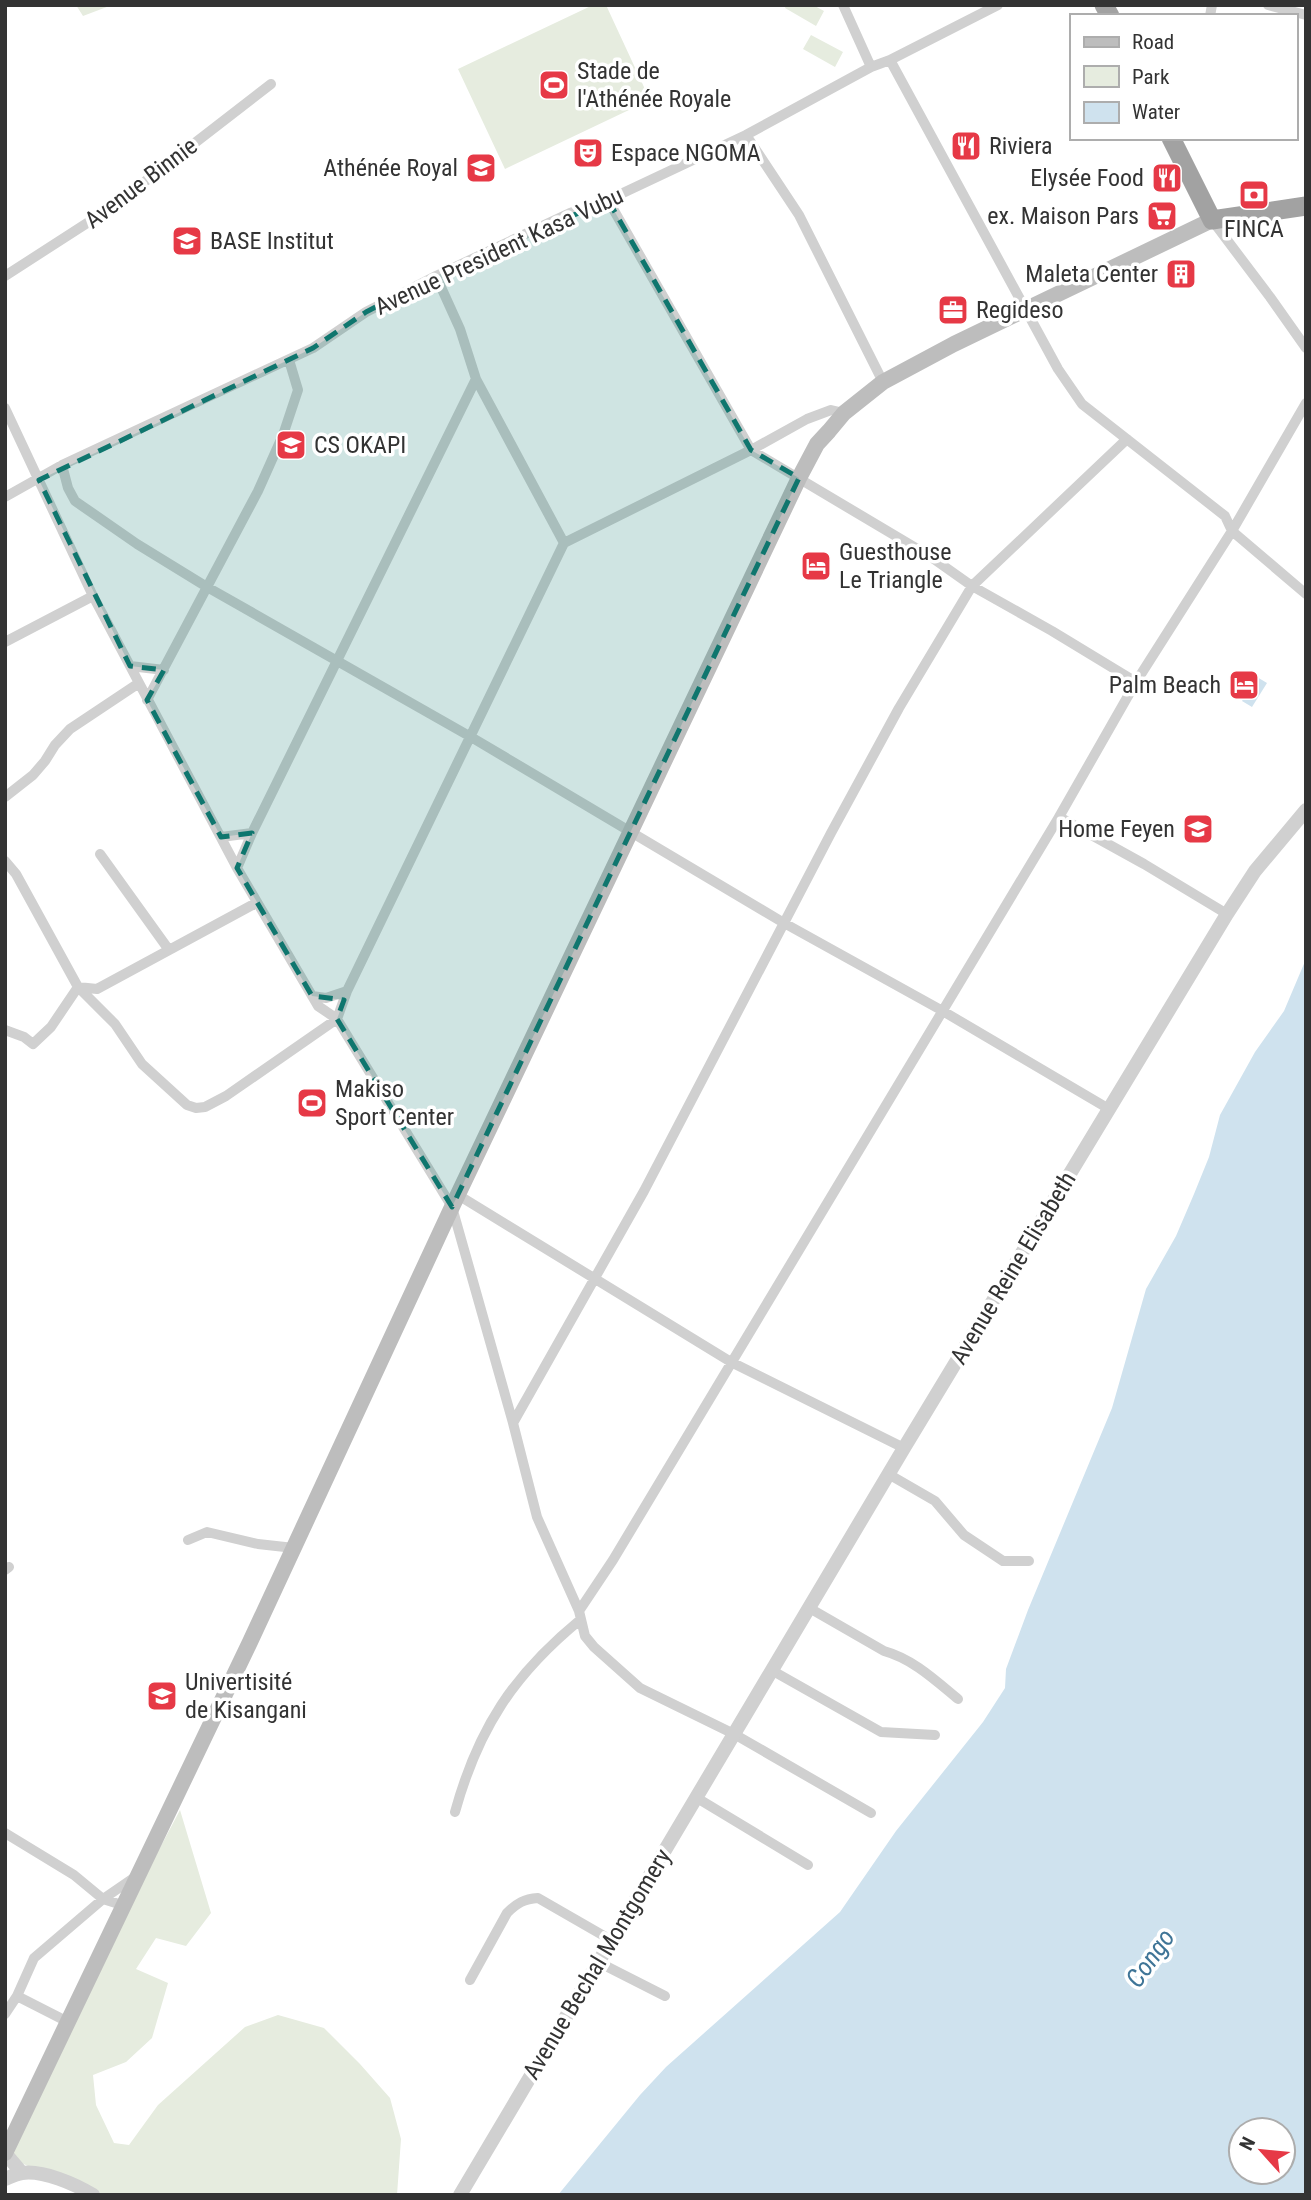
<svg xmlns="http://www.w3.org/2000/svg" width="1311" height="2200" font-family="'Roboto Condensed',sans-serif">
	<style>
		.green { fill: #e6ecdf }
		.water { fill: #cfe2ee; fill-rule: evenodd }
		.lines { fill: none; stroke-linecap: round; stroke-linejoin: round }
		.minor { stroke: #d0d0d0; stroke-width: 10 }
		.tertiary { stroke: #d0d0d0; stroke-width: 14 }
		.secondary { stroke: #bdbdbd; stroke-width: 16 }
		.trunk { stroke: #a2a2a2; stroke-width: 19 }
		.marked { fill: #0f766e; fill-opacity: 0.2; stroke: #0f766e; stroke-width: 5; stroke-dasharray: 14 9; stroke-linejoin: round }
		.labels { text-anchor: middle; dominant-baseline: central; stroke-width: 7; stroke-linejoin: round; paint-order: stroke }
		.poi-label { font-size: 24px; fill: #333; stroke: #fff; text-anchor: start }
		.street-label { font-size: 24px; fill: #333; stroke: #fff }
		.water-label { font-size: 26px; font-style: italic; fill: #3f7597; stroke: #fff }
	</style>
	<rect width="100%" height="100%" fill="#fff"/>
	<!-- green -->
	<path class="green" d="M76,5H112L83,16Z
		M593,5H606L650,100L505,169L458,69Z
		M786,5H813L824,11L816,26L785,8Z
		M811,35L843,52L835,67L803,49Z
		M180,1810L211,1913L186,1946L156,1938L136,1969L168,1983L152,2038L126,2062L93,2075L96,2105L114,2143L129,2145L158,2105L245,2027L278,2015L324,2028L360,2064L390,2098L401,2139L397,2195H88L5,2155V2141Z"/>
	<!-- water -->
	<path class="water" d="M1257,677L1267,683L1252,707L1242,701Z
		M1306,959V2195H558L640,2095L666,2067L840,1912L896,1831L983,1722L1005,1688L1006,1669L1028,1610L1112,1408L1146,1289L1176,1236L1194,1194L1209,1157L1220,1115L1255,1052L1284,1011ZM1241,2130H1283V2172H1241Z"/>
	<g class="lines">
		<!-- minor -->
		<path class="minor" d="M843,5L871,67
			M1268,5L1306,15
			M1210,16L1212,5
			M890,60L1058,369L1082,404L1225,516L1232,531L1306,594
			M746,135L799,215L883,382
			M608,200L751,450L931,557L972,586L1052,631L1136,682
			M1212,220L1270,297L1306,348
			M5,276L112,207L271,84
			M436,276L460,329L476,379L564,543
			M5,408L93,596L237,868L318,1006L337,1019L452,1207L513,1423L537,1517L579,1611L585,1636L594,1647L640,1688L734,1734L871,1813
			M62,465L68,488L75,501L137,544L207,587L471,737L784,923L941,1010L1109,1109
			M5,497L62,465L313,348L366,312L436,276L570,213L608,200L746,135L871,67L890,60L998,5
			M5,642L93,596
			M130,666L164,670
			M147,700L258,491L283,435L298,390L289,360
			M5,797L33,775L45,761L55,745L70,729L139,683
			M1059,817L1144,864L1227,914
			M221,837L252,833
			M100,854L169,950
			M5,861L16,874L78,987L115,1024L142,1064L187,1105L196,1108L205,1107L226,1096L337,1019L347,991L564,543L751,450L807,419L831,410L844,413
			M237,868L252,833L476,379
			M78,987L97,989L256,903
			M312,996L326,998L347,991
			M5,1030L24,1037L33,1044L51,1027L78,987
			M458,1195L731,1362L904,1448
			M513,1423L644,1191L831,833L899,708L972,586L1127,439
			M890,1475L935,1501L964,1535L1003,1561H1029
			M188,1540L207,1532L258,1544L294,1548
			M5,1570L9,1567
			M811,1609L884,1651C913,1659 935,1680 958,1699
			M579,1611L613,1560L1059,817L1136,682L1232,531L1306,403
			M773,1671L881,1732L935,1735
			M697,1798L808,1865
			M455,1812C478,1729 513,1675 580,1620
			M5,1833L74,1875L103,1899L125,1906
			M598,1962L665,1996
			M470,1980L507,1913C517,1903 524,1899 538,1898L611,1940
			M17,1996L68,2022
			M5,2014L17,1996L34,1958L103,1899L135,1877"/>
		<!-- tertiary -->
		<path class="tertiary" d="M5,2153L22,2173
			M5,2179C10,2177 16,2174 22,2173C43,2170 75,2184 93,2195
			M460,2195L904,1448L1227,914L1255,871L1306,810"/>
		<!-- secondary -->
		<path class="secondary" d="M5,2153L250,1642L452,1207L799,478L817,444L829,431L844,413L883,382L954,344L1212,220"/>
		<!-- trunk -->
		<path class="trunk" d="M1104,5L1110,16
			M1171,138L1212,220L1306,206"/>
	</g>
	<!-- marked area -->
	<path class="marked" d="M608,200L751,450L799,478L452,1207L337,1019L344,1000L312,996L237,868L252,833L221,837L147,700L164,670L130,666L39,480L313,348L366,312L436,276Z"/>
	<!-- icons -->
	<defs>
		<g id="stadium-square" transform="scale(1.575)"><rect x="-9" y="-9" width="18" height="18" rx="4" fill="#e63946" stroke="#fff"/><path d="M0-5a6.5 5 0 1 0 0 10a6.5 5 0 1 0 0-10ZM-3.5-1.8h7v3.6h-7Z" fill="#fff"/></g>
		<g id="restaurant-square" transform="scale(1.575)"><rect x="-9" y="-9" width="18" height="18" rx="4" fill="#e63946" stroke="#fff"/><path d="M-5-6h1v4h1v-4h1v4h1v-4h1v5L-1.5 .5V6h-2V.5L-5-1ZM5-6V6H3V1.5H1.5Q1.5-4 5-6Z" fill="#fff"/></g>
		<g id="theatre-square" transform="scale(1.575)"><rect x="-9" y="-9" width="18" height="18" rx="4" fill="#e63946" stroke="#fff"/><path d="M-5-5.5Q0-4 5-5.5V0Q5 5 0 6Q-5 5-5 0ZM-3.3-2.5H-1v1.5H-3.3ZM1-2.5H3.3v1.5H1ZM-2.8 1Q0 5.5 2.8 1Z" fill="#fff"/></g>
		<g id="school-square" transform="scale(1.575)"><rect x="-9" y="-9" width="18" height="18" rx="4" fill="#e63946" stroke="#fff"/><path d="M0-5L7-2L0 1L-7-2ZM-4 1L0 2.5L4 1V4Q0 6-4 4Z" fill="#fff"/></g>
		<g id="bank-square" transform="scale(1.575)"><rect x="-9" y="-9" width="18" height="18" rx="4" fill="#e63946" stroke="#fff"/><path d="M-6-4H6V4H-6ZM0-2.3a2.3 2.3 0 1 0 0 4.6a2.3 2.3 0 1 0 0-4.6Z" fill="#fff"/></g>
		<g id="supermarket-square" transform="scale(1.575)"><rect x="-9" y="-9" width="18" height="18" rx="4" fill="#e63946" stroke="#fff"/><path d="M-6-5.5h2.5l.6 2H6L4.5 2H-2.5L-4.4-4H-6ZM-1.5 3.2a1.3 1.3 0 1 0 .1 0ZM3 3.2a1.3 1.3 0 1 0 .1 0Z" fill="#fff"/></g>
		<g id="building-square" transform="scale(1.575)"><rect x="-9" y="-9" width="18" height="18" rx="4" fill="#e63946" stroke="#fff"/><path d="M-4-6H4V6H1V3H-1V6H-4ZM-2.5-4.3h1.7v1.8h-1.7ZM.8-4.3h1.7v1.8H.8ZM-2.5-1h1.7V.8h-1.7ZM.8-1h1.7V.8H.8Z" fill="#fff"/></g>
		<g id="office-square" transform="scale(1.575)"><rect x="-9" y="-9" width="18" height="18" rx="4" fill="#e63946" stroke="#fff"/><path d="M-6-3h4V-5.5h4V-3h4V5H-6ZM-1-4.5V-3h2v-1.5ZM-6 0V1H6V0Z" fill="#fff"/></g>
		<g id="hotel-square" transform="scale(1.575)"><rect x="-9" y="-9" width="18" height="18" rx="4" fill="#e63946" stroke="#fff"/><path d="M-6-4.5h1.5V1H6V5H4.5V3h-9V5H-6ZM-4 0a1.8 1.8 0 1 1 3.6 0ZM.5 0V-2.5h3Q6-2.5 6 0Z" fill="#fff"/></g>
		<g id="university-square" transform="scale(1.575)"><rect x="-9" y="-9" width="18" height="18" rx="4" fill="#e63946" stroke="#fff"/><path d="M0-5L7-2L0 1L-7-2ZM-4 1L0 2.5L4 1V4Q0 6-4 4Z" fill="#fff"/></g>
	</defs>
	<g fill-rule="evenodd">
		<use href="#stadium-square" x="554" y="85"/>
		<use href="#restaurant-square" x="966" y="146"/>
		<use href="#theatre-square" x="588" y="153"/>
		<use href="#school-square" x="481" y="168"/>
		<use href="#restaurant-square" x="1167" y="178"/>
		<use href="#bank-square" x="1254" y="195"/>
		<use href="#supermarket-square" x="1162" y="216"/>
		<use href="#school-square" x="187" y="241"/>
		<use href="#building-square" x="1181" y="274"/>
		<use href="#office-square" x="953" y="310"/>
		<use href="#school-square" x="291" y="445"/>
		<use href="#hotel-square" x="816" y="566"/>
		<use href="#hotel-square" x="1244" y="685"/>
		<use href="#school-square" x="1198" y="829"/>
		<use href="#stadium-square" x="312" y="1103"/>
		<use href="#university-square" x="162" y="1696"/>
	</g>
	<g class="labels">
		<!-- poi labels -->
		<g class="poi-label">
			<text x="577" y="71">Stade de<tspan x="577" dy="28">l'Athénée Royale</tspan></text>
			<text x="989" y="146">Riviera</text>
			<text x="611" y="153">Espace NGOMA</text>
			<text x="458" y="168" text-anchor="end">Athénée Royal</text>
			<text x="1144" y="178" text-anchor="end">Elysée Food</text>
			<text x="1139" y="216" text-anchor="end">ex. Maison Pars</text>
			<text x="1254" y="229" text-anchor="middle">FINCA</text>
			<text x="210" y="241">BASE Institut</text>
			<text x="1158" y="274" text-anchor="end">Maleta Center</text>
			<text x="976" y="310">Regideso</text>
			<text x="314" y="445">CS OKAPI</text>
			<text x="839" y="552">Guesthouse<tspan x="839" dy="28">Le Triangle</tspan></text>
			<text x="1221" y="685" text-anchor="end">Palm Beach</text>
			<text x="1175" y="829" text-anchor="end">Home Feyen</text>
			<text x="335" y="1089">Makiso<tspan x="335" dy="28">Sport Center</tspan></text>
			<text x="185" y="1682">Univertisité<tspan x="185" dy="28">de Kisangani</tspan></text>
		</g>
		<!-- street labels -->
		<g class="street-label">
			<text transform="translate(141 183) rotate(-37)">Avenue Binnie</text>
			<text transform="translate(499 251) rotate(-25)">Avenue President Kasa Vubu</text>
			<text transform="translate(1013 1268) rotate(-59)">Avenue Reine Elisabeth</text>
			<text transform="translate(597 1964) rotate(-59)">Avenue Bechal Montgomery</text>
		</g>
		<!-- water labels -->
		<g class="water-label">
			<text transform="translate(1150 1958) rotate(-55)">Congo</text>
		</g>
	</g>
	<!-- border -->
	<rect width="1311" height="2200" fill="none" stroke="#333333" stroke-width="14"/>
	<!-- legend -->
	<rect x="1070" y="14" width="228" height="126" fill="#ffffff" stroke="#adadad" stroke-width="2"/>
	<rect x="1084" y="37" width="35" height="10" fill="#bdbdbd" stroke="#adadad" stroke-width="2"/>
	<text x="1132" y="49" font-size="21" fill="#333333">Road</text>
	<rect x="1084" y="66" width="35" height="21" fill="#e6ecdf" stroke="#adadad" stroke-width="2"/>
	<text x="1132" y="84" font-size="21" fill="#333333">Park</text>
	<rect x="1084" y="102" width="35" height="21" fill="#cfe2ee" stroke="#adadad" stroke-width="2"/>
	<text x="1132" y="119" font-size="21" fill="#333333">Water</text>
	<!-- north arrow -->
	<g transform="translate(1262 2151) rotate(297)"><circle r="33" fill="#ffffff" stroke="#adadad" stroke-width="2"/>
	<path d="M0-5L12 26L0 18L-12 26Z" fill="#e63946"/>
	<text y="-10" font-size="19" font-weight="bold" text-anchor="middle" fill="#333333">N</text>
	</g>
</svg>
